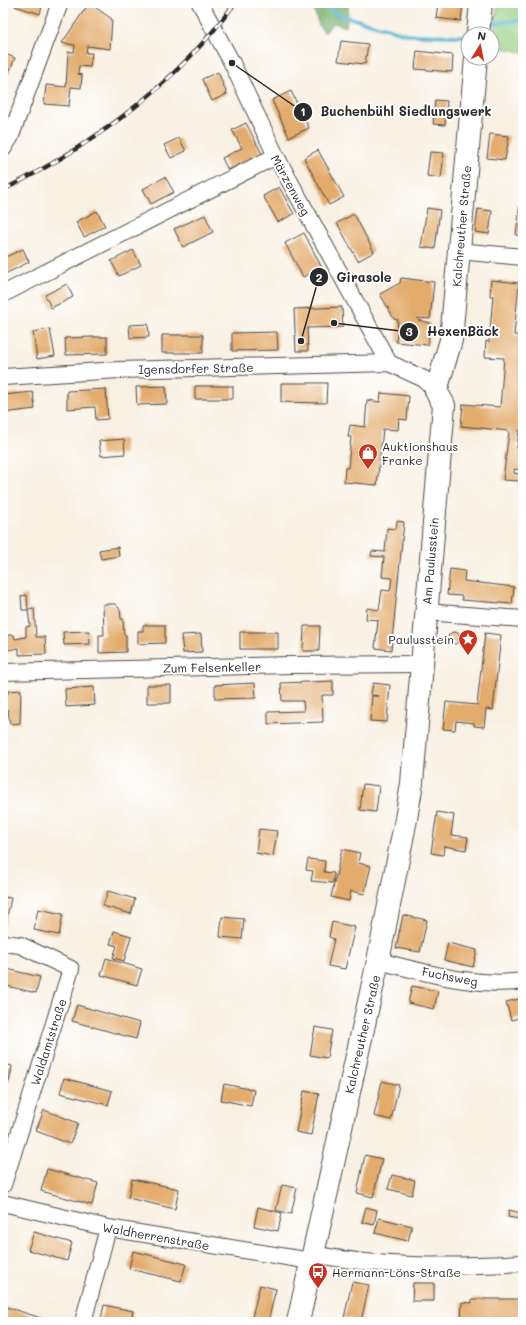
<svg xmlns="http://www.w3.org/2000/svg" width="526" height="1325" font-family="Mali,sans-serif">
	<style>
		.green { fill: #95ce81; stroke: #607c56 }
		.forest { fill: #78b16f; stroke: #526e4d }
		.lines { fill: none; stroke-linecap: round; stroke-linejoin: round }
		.stream { stroke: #53b2d2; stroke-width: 4 }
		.building { fill: #e3ab6c }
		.street-casing { stroke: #4a4946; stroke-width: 18 }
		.secondary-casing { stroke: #4a4946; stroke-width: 24 }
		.street { stroke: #fff; stroke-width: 16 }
		.secondary { stroke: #fff; stroke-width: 22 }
		.rail-casing { stroke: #2b2b2b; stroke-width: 4.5 }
		.rail { stroke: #fff; stroke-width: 3; stroke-dasharray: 9; stroke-linecap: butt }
		.labels { text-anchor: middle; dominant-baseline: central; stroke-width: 4; stroke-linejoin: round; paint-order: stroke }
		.street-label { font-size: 12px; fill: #2b2b2b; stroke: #fff }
		.poi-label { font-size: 12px; fill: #2b2b2b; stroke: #fff; text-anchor: start }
		.leader { fill: none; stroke: #2b2b2b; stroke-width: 1.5 }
		.callout-dot { fill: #2b2b2b; stroke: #fff; stroke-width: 1.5 }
		.mark-label { font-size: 12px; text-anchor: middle; font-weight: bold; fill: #fff }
		.callout-label { font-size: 13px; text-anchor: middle; font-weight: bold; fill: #2b2b2b; stroke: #fff; stroke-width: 4; stroke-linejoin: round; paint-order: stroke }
	</style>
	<rect width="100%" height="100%" fill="#fff"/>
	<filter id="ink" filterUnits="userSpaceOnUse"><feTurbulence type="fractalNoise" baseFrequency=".025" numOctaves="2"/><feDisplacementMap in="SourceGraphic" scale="8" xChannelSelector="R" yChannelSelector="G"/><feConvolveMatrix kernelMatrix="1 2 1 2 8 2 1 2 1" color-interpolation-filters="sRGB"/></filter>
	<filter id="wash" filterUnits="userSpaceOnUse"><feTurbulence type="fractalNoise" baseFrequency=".012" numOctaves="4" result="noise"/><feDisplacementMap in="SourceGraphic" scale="16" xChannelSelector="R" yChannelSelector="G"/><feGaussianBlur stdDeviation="0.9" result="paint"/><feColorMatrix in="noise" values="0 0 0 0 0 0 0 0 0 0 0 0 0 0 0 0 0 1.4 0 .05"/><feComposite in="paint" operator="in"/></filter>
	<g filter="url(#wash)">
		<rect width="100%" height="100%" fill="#f8f0e2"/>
		<!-- green -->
		<path class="green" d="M498,3H523V52L492,46Z"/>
		<!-- forest -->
		<path class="forest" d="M309,3H349L346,27L333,23L325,33C315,25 318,12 309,3Z"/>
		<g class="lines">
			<!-- stream -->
			<path class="stream" d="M318,3L340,15L410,35L463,36L471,29
				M486,24L523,20"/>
		</g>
		<g id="blocks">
			<!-- building -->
			<path class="building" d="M16,3H43L40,14L15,6Z
				M89,3L112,19L110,49L87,46L86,53H92L90,67L79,66L78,74L82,75L81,88L71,87L69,106L44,104L46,85L66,87L68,52H74L75,45L62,43Z
				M438,3H463L461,21L436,18Z
				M341,41L368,44L365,64L338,61Z
				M417,51L453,55L452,72L415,69Z
				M3,53L15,58L5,82H3Z
				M218,72L227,94L212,101L202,79Z
				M291,91L309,128L289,137L272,100Z
				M435,100L447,101L445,125L433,124Z
				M246,123L262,154L228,170L222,158L242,148L232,130Z
				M490,134L509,136L505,160L487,158Z
				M179,138L186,151L171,158L164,145Z
				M318,150L344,197L329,205L304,158Z
				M430,152L444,153L441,178L427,176Z
				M165,177L174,192L151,204L143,189Z
				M279,187L294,214L278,222L263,196Z
				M522,187L523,188V236L516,235Z
				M427,208L440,210L435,249L421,247Z
				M478,209L492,211L489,234L475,232Z
				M97,211L105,226L84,237L76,222Z
				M354,214L374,252L358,261L337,223Z
				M205,215L213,232L183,247L174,229Z
				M304,233L322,268L303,277L285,243Z
				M23,249L29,262L3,275V258Z
				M133,250L141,265L119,276L111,261Z
				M401,278L434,282L430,319L418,318V320L430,323L428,345L396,342L398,320L394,319L380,294L400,283Z
				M491,280L519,283L514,335L523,336V383L520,413L523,414V430H519L517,448H523V470L514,469V473L520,474L519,481L503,480L509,431L461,426L463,404L500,407L504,358L485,357L486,341L489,342L493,296H490Z
				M67,284L73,297L51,308L45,295Z
				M342,307L343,327L307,328L308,351H296L294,309Z
				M148,324L149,337L130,338L129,325Z
				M50,329L55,356L37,359L33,332Z
				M277,332L278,350L232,351V333Z
				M162,335H203V353H162Z
				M92,337H107V354L66,355L65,338Z
				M281,383H327L326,403L281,402Z
				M166,386L167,404L137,405L136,387Z
				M195,386H233V399H195Z
				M106,389L108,419L96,420L95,407L67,409V391Z
				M33,392L35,409L3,413V395Z
				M381,393L409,396L407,420L399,419L398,430L383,429L377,485L344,482L345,468H348L351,437H348L350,425L365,427L367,400L380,402Z
				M124,439L125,454L101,456L99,441Z
				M397,521L404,522L391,650L375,648L378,620L366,619L367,608L379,610L382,590L390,591L392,578L382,577L384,557L371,556L372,551L385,552L387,528L396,529Z
				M118,547L119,556L101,559L99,550Z
				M450,569L465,571L464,581L514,587L512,604L462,600V596L447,595Z
				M27,595L28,610H22L21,596Z
				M103,604H115L120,609L121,619H123L124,635H126V652L99,653V635H104Z
				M34,609L36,637H45L46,654L19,655V648L3,651V635H14L15,639L26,637V627L30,626L28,610Z
				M143,625H165V643L138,644V631H143Z
				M304,626H320L319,651H303Z
				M89,631L90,644L64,645L63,632Z
				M448 638a6 6 0 1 1 12 0a6 6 0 1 1-12 0Z
				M240,632H278V649H240Z
				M485,633L501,635L493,710L486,709L484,727L474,726V723L456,721L455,730L443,729L446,702L477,705Z
				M201,634L202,652L183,653L181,635Z
				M333,681V695H322L323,722L268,724V712L304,711L303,701H282L281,683Z
				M255,683L256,698L215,699V685Z
				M373,683L390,685L387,722L370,721L372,696H379L371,695Z
				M147,685H171V703H147Z
				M94,687L95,705L66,707L65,689Z
				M21,690L20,723L10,724L8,710H3V694H8V691Z
				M363,784L379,786L376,812L360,810Z
				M437,812L454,815L451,835L468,837L466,850L444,846L443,855L431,853Z
				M259,829L277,831L273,856L256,853Z
				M342,849L360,853L358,863L371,866L364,894L351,891L349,901L331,897Z
				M308,859L325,861L324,872L334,873L333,883L311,881L313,871L306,870Z
				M108,891L135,899L131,914L103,906Z
				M3,897L11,898L5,926L3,925Z
				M38,909L63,914L59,935L34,930Z
				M403,915L427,920L420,952L396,948Z
				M222,917L244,919L242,939L220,937Z
				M332,922L355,927L345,969L328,966L334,939L329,937Z
				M114,931L131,936L124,961L113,958L117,946L110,944Z
				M448,943L477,950L473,967L444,960Z
				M106,958L142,969L137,985L101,975Z
				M3,968L40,977L36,993L3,985Z
				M412,986L438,991L434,1009L408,1003Z
				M523,998V1017L511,1020L506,1002Z
				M77,1005L140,1023L136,1039L72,1021Z
				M315,1027L332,1030L327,1058L310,1055Z
				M3,1064L12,1066L9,1082L3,1081Z
				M64,1078L112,1091L108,1105L60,1093Z
				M382,1081L399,1085L391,1120L374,1116Z
				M224,1084L254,1090L251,1106L221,1100Z
				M304,1091L319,1094L311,1135L296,1132Z
				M44,1110L78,1123L70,1144L36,1131Z
				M365,1155L382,1159L373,1197L357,1193Z
				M47,1169L98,1183L92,1205L41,1191Z
				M392,1175L415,1180L412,1195L388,1189Z
				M132,1179L179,1189L175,1209L128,1198Z
				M282,1185L297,1188L291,1214L276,1210Z
				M258,1207L282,1213L278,1231L254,1226Z
				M366,1207L377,1210L374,1225L362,1222Z
				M509,1210L521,1213L520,1219L508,1217Z
				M379,1218L412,1226L408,1241L375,1233Z
				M34,1232L72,1243L67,1261L28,1250Z
				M133,1251L186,1264L181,1281L129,1269Z
				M352,1282L369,1285L361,1321L344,1318Z
				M413,1283H434V1301H412Z
				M260,1285L276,1289L268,1322L251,1321Z
				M472,1299H523V1322H461L462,1302L472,1303Z
				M104,1305L133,1311L131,1322H113L101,1319Z
				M3,1306L54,1322H3Z"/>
		</g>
	</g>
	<g filter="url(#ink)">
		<use href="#blocks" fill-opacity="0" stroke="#4a4946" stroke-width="1"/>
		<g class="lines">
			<!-- street casing -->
			<g class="street-casing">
				<path id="street" d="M200,3L232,63L276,156L389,363
					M3,149L10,138L60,3
					M458,251L523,257
					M3,294L276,156
					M3,377L119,370L389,363L424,379L436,391
					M425,612L523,619
					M3,672L291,665L421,664
					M3,943L20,945L71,969L3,1185
					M378,961C426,972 474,988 523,981
					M3,1203L108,1228L311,1261
					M313,1254C382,1268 453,1267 523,1263
					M83,1322L108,1228"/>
			</g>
			<!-- secondary casing -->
			<g class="secondary-casing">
				<path id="secondary" d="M478,34L481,3
					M298,1322L378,961L406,819L412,783L444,405L436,391L451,340L476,58"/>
			</g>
			<!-- street -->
			<use href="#street" class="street"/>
			<!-- secondary -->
			<use href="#secondary" class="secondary"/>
			<!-- rail casing -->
			<g class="rail-casing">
				<path id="rail" d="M3,190C93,145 175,86 235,3"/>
			</g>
			<!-- rail -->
			<use href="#rail" class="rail"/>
		</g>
	</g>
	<!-- icons -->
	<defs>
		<g id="shop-pin" transform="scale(1)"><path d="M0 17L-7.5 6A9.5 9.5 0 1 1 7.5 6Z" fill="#c8321e" stroke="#fff"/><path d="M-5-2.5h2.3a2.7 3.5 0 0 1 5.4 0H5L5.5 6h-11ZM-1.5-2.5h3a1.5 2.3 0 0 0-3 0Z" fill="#fff"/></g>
		<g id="sight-pin" transform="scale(1)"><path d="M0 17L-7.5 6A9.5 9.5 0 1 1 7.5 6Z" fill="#c8321e" stroke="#fff"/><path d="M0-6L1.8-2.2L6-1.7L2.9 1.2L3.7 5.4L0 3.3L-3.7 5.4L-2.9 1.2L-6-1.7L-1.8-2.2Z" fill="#fff"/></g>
		<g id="bus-pin" transform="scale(1)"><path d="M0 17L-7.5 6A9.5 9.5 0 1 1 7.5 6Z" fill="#c8321e" stroke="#fff"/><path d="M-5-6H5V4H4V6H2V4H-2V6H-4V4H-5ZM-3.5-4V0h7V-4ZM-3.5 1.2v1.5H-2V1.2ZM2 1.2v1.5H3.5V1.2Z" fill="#fff"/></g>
	</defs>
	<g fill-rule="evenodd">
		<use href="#shop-pin" x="368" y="453"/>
		<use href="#sight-pin" x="468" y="639"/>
		<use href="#bus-pin" x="318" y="1272"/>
	</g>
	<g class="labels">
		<!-- street labels -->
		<g class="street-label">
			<text transform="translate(291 185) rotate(61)">Märzenweg</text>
			<text transform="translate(461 226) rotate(-85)">Kalchreuther Straße</text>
			<text transform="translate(196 368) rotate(-1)">Igensdorfer Straße</text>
			<text transform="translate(430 561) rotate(-85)">Am Paulusstein</text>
			<text transform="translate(212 667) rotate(-1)">Zum Felsenkeller</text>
			<text transform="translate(450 976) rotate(11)">Fuchsweg</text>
			<text transform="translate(362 1034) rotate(-77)">Kalchreuther Straße</text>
			<text transform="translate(48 1042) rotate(-72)">Waldamtstraße</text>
			<text transform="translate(156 1236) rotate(10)">Waldherrenstraße</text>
		</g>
		<!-- poi labels -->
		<g class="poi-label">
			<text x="382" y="446">Auktionshaus<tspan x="382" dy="14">Franke</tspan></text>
			<text x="454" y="639" text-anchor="end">Paulusstein</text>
			<text x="332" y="1272">Hermann-Löns-Straße</text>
		</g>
	</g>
	<!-- callouts -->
	<path class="leader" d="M232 63L303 112M301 341L319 277M334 323L409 332"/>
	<g class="callout-dot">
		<circle cx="232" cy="63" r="4"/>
		<circle cx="301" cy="341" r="4"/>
		<circle cx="334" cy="323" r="4"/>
		<circle cx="303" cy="112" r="10"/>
		<circle cx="319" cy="277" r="10"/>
		<circle cx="409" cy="332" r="10"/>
	</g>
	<g class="mark-label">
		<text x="303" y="116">1</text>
		<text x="319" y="282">2</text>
		<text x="409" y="336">3</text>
	</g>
	<g class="callout-label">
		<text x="406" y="116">Buchenbühl Siedlungswerk</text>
		<text x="364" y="282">Girasole</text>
		<text x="463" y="336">HexenBäck</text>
	</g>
	<!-- margin -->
	<rect width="526" height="1325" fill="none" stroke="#fff" stroke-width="16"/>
	<!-- north arrow -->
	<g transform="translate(480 46) rotate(10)"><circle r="19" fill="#ffffff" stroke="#aaaaaa"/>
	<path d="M0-3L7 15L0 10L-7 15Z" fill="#c8321e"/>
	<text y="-6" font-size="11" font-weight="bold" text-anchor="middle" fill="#2b2b2b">N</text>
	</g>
</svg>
